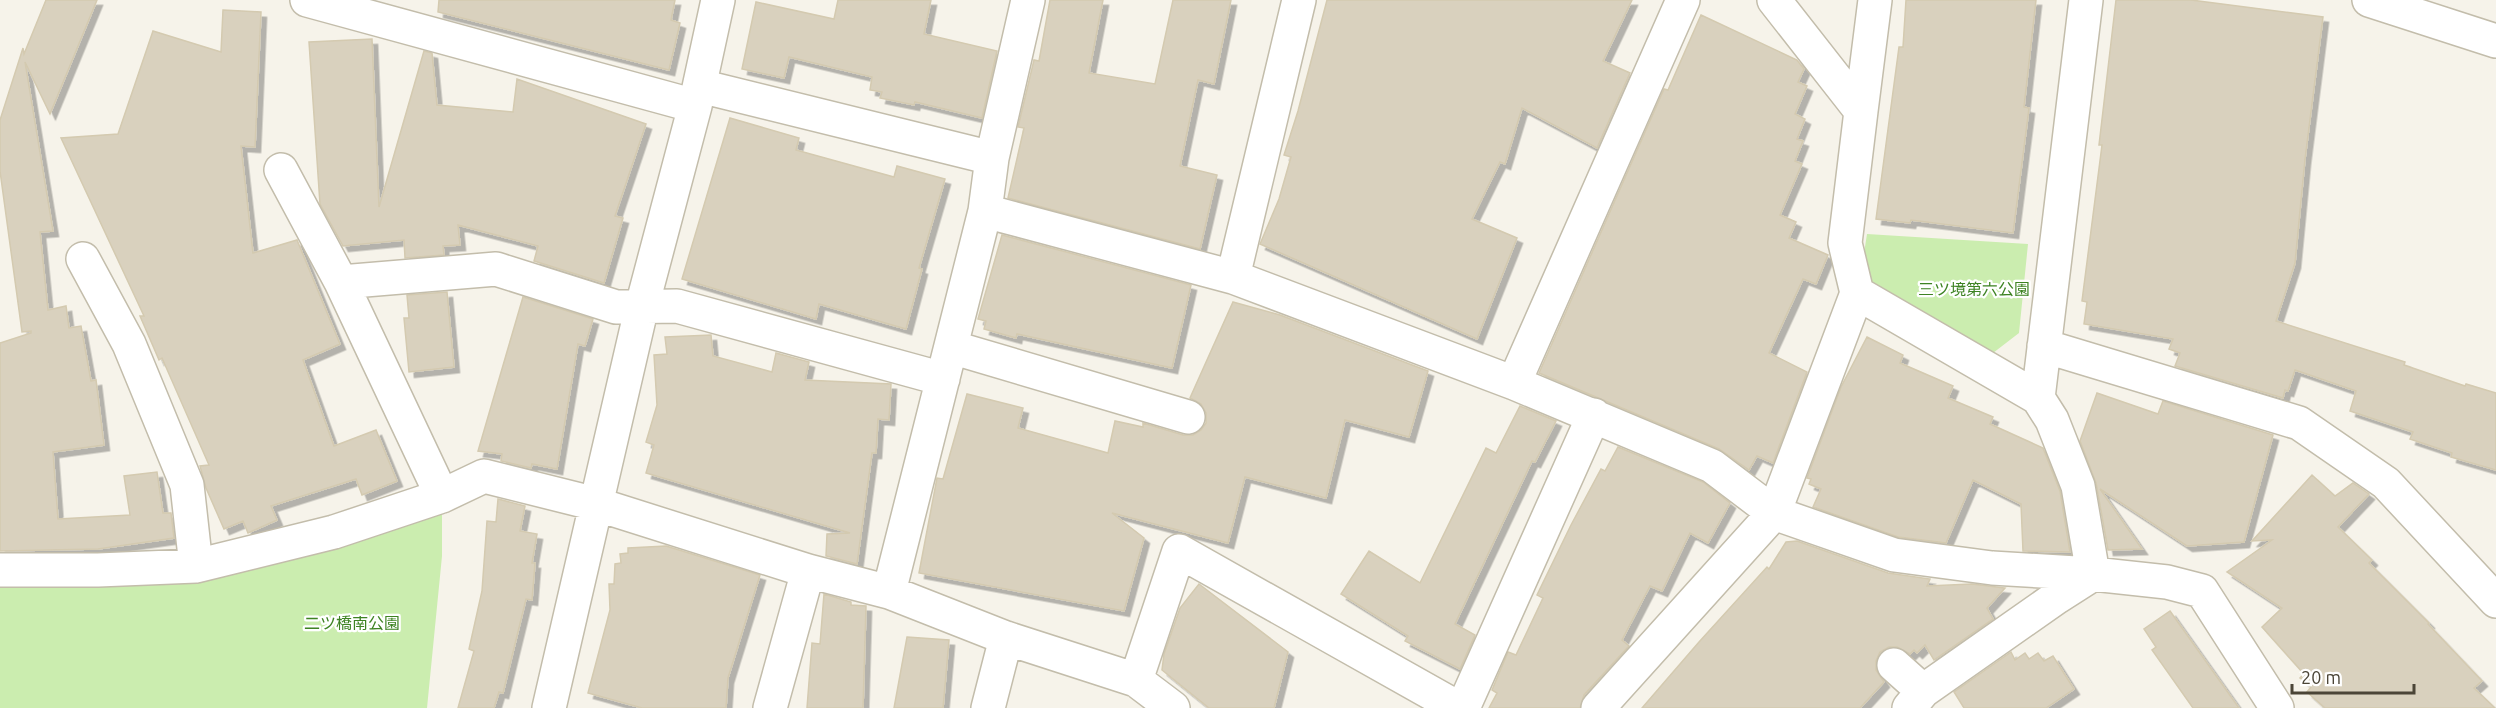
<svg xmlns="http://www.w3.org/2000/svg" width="2496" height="708" font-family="Ubuntu,'Noto Sans JP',sans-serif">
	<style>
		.park { fill: #cbedaf }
		.building { fill: #d9d1be; stroke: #d4cab0; stroke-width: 1.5; filter: url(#shadow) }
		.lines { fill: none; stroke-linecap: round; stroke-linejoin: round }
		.minor-casing { stroke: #c3bdab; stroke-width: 36 }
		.minor { stroke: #fff; stroke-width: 33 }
		.labels { text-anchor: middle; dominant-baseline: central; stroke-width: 4.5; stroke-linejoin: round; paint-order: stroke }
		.park-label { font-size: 16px; fill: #3e8323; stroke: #fff }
	</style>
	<defs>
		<filter id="shadow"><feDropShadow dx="5.5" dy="5.5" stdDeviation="0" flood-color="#0004"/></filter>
	</defs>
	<rect width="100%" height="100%" fill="#f6f3ea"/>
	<!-- park -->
	<path class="park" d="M1867,234L2028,244L2019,333L1993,353L1859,285Z
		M442,512V556L427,708H0V581Z"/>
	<!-- building -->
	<path class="building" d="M46,0H97L50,114L25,62L53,231L40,232L48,310L66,306L69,328L81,326L91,381L96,380L104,445L53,452L58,519L130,515L124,476L157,472L163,513H171L174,538L98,549L0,551V343L31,333V331L22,332L0,171V120L23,48L24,54Z
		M439,0H675L671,20L680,23L669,70L438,12Z
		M838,0H931L924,34L997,51L982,118L915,102L914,105L880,98L882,92L870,90L872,77L789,57L784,78L742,69L756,2L834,19Z
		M1050,0H1103L1089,73L1155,84L1173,0H1231L1214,84L1198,80L1180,166L1217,175L1200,249L1008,198L1024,128L1018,127L1034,60L1039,61Z
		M1327,0H1632L1603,61L1630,73L1597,148L1522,108L1505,164L1500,162L1472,219L1517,238L1477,339L1260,244L1279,199L1291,157L1284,155L1298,111Z
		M1906,0H2036L2024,107L2029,108L2013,233L1911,220L1910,223L1876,219L1899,47H1903Z
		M2116,0H2191L2323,17L2305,159L2295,263L2276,321L2405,362L2404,365L2465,386L2466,384L2496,393V470L2451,457L2452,453L2410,439L2413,432L2350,411L2356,391L2295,370L2288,391L2285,390L2283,398L2175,366L2180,353L2169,349L2173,339L2084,324L2087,302L2082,301L2102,145H2099Z
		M223,10L261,12L255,147L241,146L253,253L297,240L340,344L303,360L334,446L376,430L397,481L362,495L356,479L271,506L277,520L248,533L243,521L224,529L206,488L200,466L209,465L162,358L159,360L140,316H144L61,138L118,134L153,31L221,52Z
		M1701,15L1797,60L1804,69L1798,82L1807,86L1795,114L1805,119L1797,139L1803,141L1795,161L1802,164L1780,215L1796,222L1789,238L1828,255L1816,284L1803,279L1769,353L1807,372L1773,463L1757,456L1749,470L1719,449L1539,373L1664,89L1668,90Z
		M372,39L379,207L424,51L432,53L437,105L513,112L517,79L646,124L615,216L623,218L604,283L534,261L538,246L458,225L460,245L443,246L444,255L405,258L404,240L343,246L320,204L309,42Z
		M730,118L799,138L796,150L894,177L897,166L945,179L919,268L922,269L906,329L819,304L816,319L682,279Z
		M1002,235L1191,285L1172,368L1017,334L1016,338L984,329L986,321L978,319Z
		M447,292L454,367L409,372L404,318H409L407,295Z
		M523,297L593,319L585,346L578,344L557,469L532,464L531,468L501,461L502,454L478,451Z
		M1233,302L1280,315L1428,371L1409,437L1345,420L1326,498L1245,477L1228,543L1112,513L1144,538L1124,611L919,573L937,478L943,479L967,394L1023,408L1018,428L1108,453L1115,421L1143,427V423L1183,435H1193L1201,430L1206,423V413L1201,404L1190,398Z
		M711,335L713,356L772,372L776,353L809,362L805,380L891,384L889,420L878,419L876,453H872L857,564L826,556L827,534L850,533L646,473L654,445L646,442L657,405L654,355L667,354L665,337Z
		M1867,337L1903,355L1900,363L1953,386L1948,398L1993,417L1990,424L2043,448L2060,491L2070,552L2023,551L2021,504L1973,480L1946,543L1898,537L1813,507L1821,489L1809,484L1811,479L1807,478L1841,387Z
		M2097,393L2158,414L2163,401L2273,435L2244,542L2187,546L2100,489L2142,549L2108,550L2096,483L2080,441Z
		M1520,406L1556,421L1535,462L1532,461L1455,624L1475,635L1460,669L1405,641L1408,636L1341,594L1369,551L1420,583L1486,448L1496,453Z
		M1618,447L1703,482L1730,503L1708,543L1690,533L1662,591L1650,586L1622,640L1629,646L1584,695L1580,708H1489L1497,693L1492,690L1508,652L1516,655L1543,598L1537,595L1571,525L1601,469L1605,471Z
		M2312,475L2335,496L2353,483L2369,494L2338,527L2372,560L2369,563L2429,623L2428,624L2482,681L2474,688L2495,708H2325L2307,692L2311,687L2300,678L2304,674L2262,627L2282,608L2227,572L2272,540L2252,541Z
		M498,499L525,506L520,531L537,534L532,563H535L532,600L526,599L503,693L499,692L494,708H458L474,651L469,649L482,591L487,521L496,522Z
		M1797,541L1888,573L1930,579L1927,586L1972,584L2005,588L1987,608L1993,619L1934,660L1925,645L1917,653L1914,650L1910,654L1897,647H1889L1880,652L1876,661V670L1884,682L1860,708H1642L1699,642L1767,567L1769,569L1786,542Z
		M666,546L760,575L728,678L726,708H642L588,693L610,610L609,584H614L615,564L621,563L620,554L628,553V548Z
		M1199,584L1288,652L1274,708H1209L1162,670L1164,654L1180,608Z
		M824,594L851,602V605L866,606L863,708H807L812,643L820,644Z
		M2170,611L2197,649L2239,708H2193L2152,650L2156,647L2144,629Z
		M907,637L949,640L943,708H894Z
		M2011,652L2015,660L2025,653L2029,659L2038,653L2044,661L2053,656L2074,689L2046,708H1964L1954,692Z"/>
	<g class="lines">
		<!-- minor casing -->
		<g class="minor-casing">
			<path id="minor" d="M307,0L695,106
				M1774,0L1861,111L1845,243L1857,293L2038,398
				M2369,0L2496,41
				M700,86L992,158
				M1861,111L1875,0
				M281,170L341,282L442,496
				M985,211L1233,277L1514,383L1712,466L1774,513L1894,555L1992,568L2093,574L2167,582L2202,591L2277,708
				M83,259L129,344L187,485L196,566
				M1233,277L1299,0
				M341,282L496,269L616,307L677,306L943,379
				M2044,346L2299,423L2386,483L2496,601
				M951,347L1188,417
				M1514,383L1683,0
				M0,570H98L196,566L334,532L442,496L484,476L596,504L808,571L889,592L1006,638L1136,680L1173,708
				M889,592L985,211L992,158L1028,0
				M1894,665L1923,691
				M1136,680L1179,551L1458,708
				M549,708L642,306L695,106L718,0
				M770,708L808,571
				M988,708L1006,638
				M1463,708L1594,415
				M1598,708L1774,513L1857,293
				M1909,708L1923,691L2057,597L2093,574L2078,486L2052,420L2038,398L2086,0"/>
		</g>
		<!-- minor -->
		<use href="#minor" class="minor"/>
	</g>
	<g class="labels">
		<!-- park labels -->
		<g class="park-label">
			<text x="1974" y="289">三ツ境第六公園</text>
			<text x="352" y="623">二ツ橋南公園</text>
		</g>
	</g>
	<!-- scale -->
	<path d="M2292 684v9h122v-9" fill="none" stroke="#4b4537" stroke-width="3"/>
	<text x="2301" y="684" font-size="18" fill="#4b4537" stroke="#ffffff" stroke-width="4.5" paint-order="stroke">20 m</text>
</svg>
